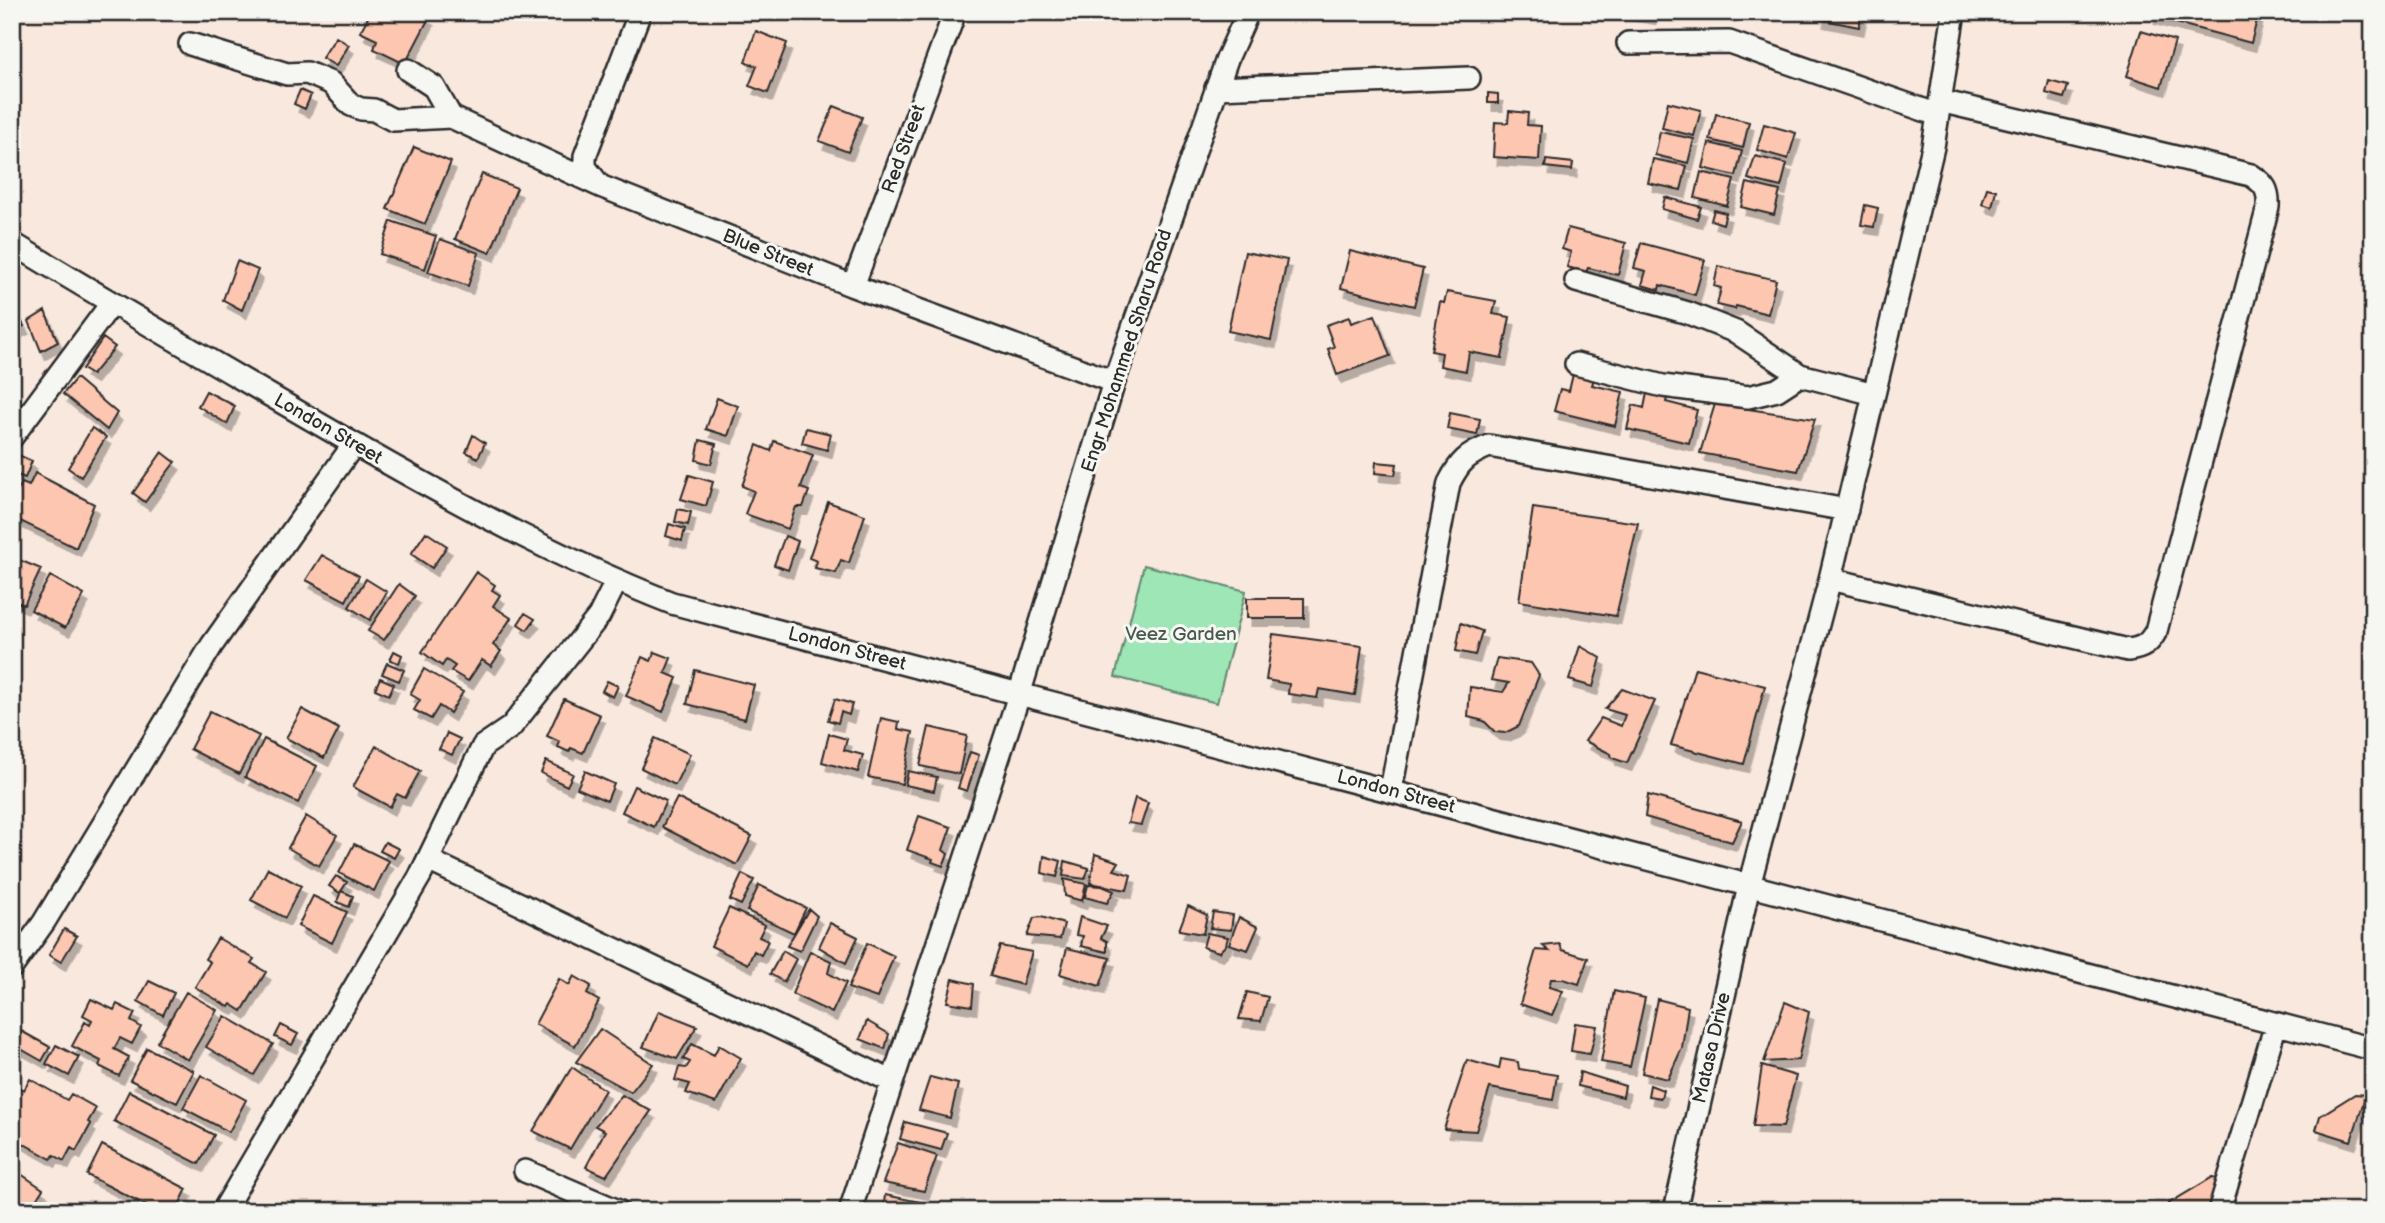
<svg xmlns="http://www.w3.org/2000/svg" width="2385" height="1223" font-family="'Balsamiq Sans',sans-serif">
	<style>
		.green { fill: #9ee6b5; stroke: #648870; stroke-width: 2 }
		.building { fill: #fdc6b0; stroke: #2b2b2b; stroke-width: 2; filter: url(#shadow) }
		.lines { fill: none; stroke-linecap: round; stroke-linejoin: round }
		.street-casing { stroke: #2b2b2b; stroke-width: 26 }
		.street { stroke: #f6f6f2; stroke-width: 21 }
		.labels { text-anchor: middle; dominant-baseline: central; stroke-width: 6; stroke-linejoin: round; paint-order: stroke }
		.street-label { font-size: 19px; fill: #2b2b2b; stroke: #f6f6f2 }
		.park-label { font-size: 19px; fill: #485a4e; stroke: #f6f6f2 }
	</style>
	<defs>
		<filter id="shadow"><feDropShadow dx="4.5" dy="8" stdDeviation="0" flood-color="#0004"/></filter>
	</defs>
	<rect width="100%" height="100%" fill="#f8e8de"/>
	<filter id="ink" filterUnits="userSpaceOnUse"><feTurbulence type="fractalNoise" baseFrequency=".0143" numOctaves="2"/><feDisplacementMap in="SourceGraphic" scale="14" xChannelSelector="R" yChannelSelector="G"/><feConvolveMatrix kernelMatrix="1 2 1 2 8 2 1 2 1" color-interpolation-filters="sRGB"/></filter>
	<g filter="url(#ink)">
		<!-- green -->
		<path class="green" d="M1144,565L1246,591L1217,703L1115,677Z"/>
		<!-- building -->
		<path class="building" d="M371,12H418L429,18L405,64L374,49L377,40L360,32Z
			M1625,12H1652L1651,16Z
			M1820,12H1862L1859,27L1819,19Z
			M2151,12H2259L2251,43L2150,16Z
			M756,31L787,43L768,93L749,86L757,66L745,62Z
			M2141,31L2175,41L2161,87L2127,76Z
			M336,37L349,45L336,66L322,58Z
			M2049,81L2068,86L2064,98L2046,93Z
			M300,90L311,95L305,109L294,104Z
			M1488,93L1498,94V103H1488Z
			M1668,102L1701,110L1694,136L1662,128Z
			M834,106L862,117L848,152L819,141Z
			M1509,111L1528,113L1527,125L1541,126L1539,160L1493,157L1495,122L1508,123Z
			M1716,114L1749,122L1743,148L1710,140Z
			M1764,124L1796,133L1788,159L1757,150Z
			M1660,132L1694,139L1688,163L1655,155Z
			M1709,143L1742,151L1736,176L1703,168Z
			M414,147L451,162L425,224L387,209Z
			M1755,156L1787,164L1781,187L1748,179Z
			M1653,159L1687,166L1681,190L1648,183Z
			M1546,160L1573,163L1572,170L1545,167Z
			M1701,172L1734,180L1727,206L1695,198Z
			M482,174L517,188L490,253L455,239Z
			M1747,183L1780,191L1774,215L1741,207Z
			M1987,188L1996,190L1992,207L1982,204Z
			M1665,197L1701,207L1697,219L1662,209Z
			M1865,205L1878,208L1874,227L1861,225Z
			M1714,210L1726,213L1723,224L1711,220Z
			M391,221L436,236L425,269L380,254Z
			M1568,228L1626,243L1618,275L1588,268L1586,272L1567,267L1571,252L1562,249Z
			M440,239L479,253L468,286L428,272Z
			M1641,243L1705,260L1695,295L1660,285L1659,290L1642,285L1646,271L1634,268Z
			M1350,251L1423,269L1414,306L1341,288Z
			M1245,252L1287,260L1271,340L1228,331Z
			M237,261L258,270L242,310L223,300Z
			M1718,266L1776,280L1768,314L1736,306L1735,309L1717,305L1721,288L1714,286Z
			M1447,292L1496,301L1493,314L1510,317L1502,358L1469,352L1466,371L1440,366L1442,353L1431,351L1440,302L1444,303Z
			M12,304L24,326L12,332Z
			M45,311L58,342L41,351L29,321Z
			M1375,315L1390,356L1337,375L1328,349L1334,347L1326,325L1349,317L1351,323Z
			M103,338L115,347L92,375L82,369Z
			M1573,374L1594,379L1592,385L1623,392L1615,426L1554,411L1560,389L1569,391Z
			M76,378L117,413L107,430L63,394Z
			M206,391L235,406L227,424L198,406Z
			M1647,393L1667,398L1666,402L1697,410L1689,443L1627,429L1633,405L1644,408Z
			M717,398L738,406L728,436L706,429Z
			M1715,404L1815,419L1798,471L1700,453Z
			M1450,413L1480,419L1477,435L1447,429Z
			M92,428L106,437L81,477L68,468Z
			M806,428L831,434L827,450L802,443Z
			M473,435L485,443L478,458L466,452Z
			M700,440L716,444L711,464L696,460Z
			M774,441L813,455L801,488L809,491L803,507H796L788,529L745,514L754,491L742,486L757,445L771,451Z
			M162,452L175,462L145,502L133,493Z
			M16,454L32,461L25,478L12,473V462Z
			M1376,462L1397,464L1395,475L1375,473Z
			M35,473L94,504L76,548L16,519L17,510L12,501L22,483L29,486Z
			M689,475L713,482L706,506L681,499Z
			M828,502L865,515L849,563L841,560L836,573L815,568L817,561L809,558Z
			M1533,508L1638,523L1616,616L1519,601Z
			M678,509L691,512L688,525L675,522Z
			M669,524L685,529L682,541L666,536Z
			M426,532L447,546L432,568L411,554Z
			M785,536L798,541L788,570L774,565Z
			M322,555L359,576L346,601L306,580Z
			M12,557L41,569L24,605L12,600Z
			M476,572L495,585L492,590L500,595L493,606L511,618L493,645L501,651L491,666L482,660L468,681L451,671L455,666L446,660L442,666L422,652Z
			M50,576L84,595L65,628L31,610Z
			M366,579L387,592L370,620L349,607Z
			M399,584L415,596L384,640L368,631Z
			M1247,598H1304V618H1247Z
			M525,613L535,619L527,630L518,624Z
			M1461,623L1482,631L1475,655L1456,651Z
			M1273,634L1362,646L1355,695L1319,689L1317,698L1288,694L1289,684L1266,680Z
			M1580,646L1601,658L1593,687L1569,680Z
			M394,651L402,655L399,663L390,660Z
			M655,652L671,658L665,673L677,678L663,712L626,696L642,657L651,661Z
			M1497,658L1531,663L1539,675L1519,726L1505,733L1495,732L1484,721L1468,717L1470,687L1503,692L1509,683L1491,680Z
			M387,663L404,670L399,681L382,674Z
			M1695,668L1765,686L1744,764L1671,745Z
			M424,669L463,692L450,713L439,706L431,719L414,710L420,700L410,694Z
			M695,670L754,685L745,719L687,704Z
			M380,678L394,684L389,695L375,689Z
			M607,681L618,686L613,697L602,691Z
			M1622,689L1655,701L1627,763L1612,758L1611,754L1585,741L1601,718L1621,726L1625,715L1605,709Z
			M564,699L600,715L583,753L571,748L569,752L558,747L560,742L547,736Z
			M835,699L852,704L849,715L841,712L838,723L828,720Z
			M302,709L339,729L324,758L286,738Z
			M210,711L259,736L239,774L190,749Z
			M881,718L899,722L898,729L913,732L902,784L868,777Z
			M929,727L967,736L959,774L920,766Z
			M447,733L460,739L452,755L439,749Z
			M829,734L847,739L844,750L863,755L858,772L822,762Z
			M655,738L690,754L675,785L641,768Z
			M264,739L317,766L298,803L245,777Z
			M376,746L420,771L405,798L397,794L390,807L353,787Z
			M970,752L979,755L967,791L958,788Z
			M546,761L573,774L567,786L541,773Z
			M585,771L614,784L607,801L577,788Z
			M908,771L937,777L934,791L905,785Z
			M634,786L666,801L654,827L622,812Z
			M1648,795L1742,821L1732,842L1645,817Z
			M677,798L752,836L737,865L662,827Z
			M1135,798L1148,803L1141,825L1128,823Z
			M306,816L337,835L319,866L288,848Z
			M919,816L951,827L943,850L948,854L943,866L932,862L933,859L907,850Z
			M385,842L399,849L394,858L380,851Z
			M354,844L389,861L374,891L339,873Z
			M1095,854L1119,862L1114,870L1131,875L1127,890L1090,883Z
			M1044,856L1061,861L1057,877L1042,873Z
			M1065,861L1089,868L1085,879L1063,876Z
			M268,868L301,886L285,918L251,900Z
			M742,874L754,880L741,905L730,900Z
			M336,876L347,882L340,893L329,886Z
			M1064,879L1086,884L1082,901L1065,896Z
			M759,885L806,908L794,933L747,911Z
			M1088,885L1102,886L1114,891L1107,903L1085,897Z
			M341,891L353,896L349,907L337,902Z
			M313,896L347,912L332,943L298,926Z
			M1188,906L1207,915L1203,934L1179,930Z
			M729,908L765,925L759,937L768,941L761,955L754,951L748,964L711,946Z
			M809,909L817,916L800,951L787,946Z
			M1213,912L1233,915L1231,930L1210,928Z
			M1041,917L1064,924L1060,939L1027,936L1034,918Z
			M1080,917L1107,926L1101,938L1107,941V952L1081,946L1083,936L1076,935Z
			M1239,917L1258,927L1248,950L1229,944Z
			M830,923L858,937L846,963L819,947Z
			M64,929L77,936L61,962L49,955Z
			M1207,933L1228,937L1226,945L1219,952L1203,947Z
			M218,938L254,959L251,963L266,972L242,1011L231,1004L229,1007L195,987L210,962L205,959Z
			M867,943L894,956L877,998L848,988Z
			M1560,944L1562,950L1588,958L1579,984L1563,979H1551L1549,987L1563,991L1552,1015L1520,1004L1536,950L1549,951L1543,946Z
			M1000,946L1032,952L1022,985L990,976Z
			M1067,948L1110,958L1100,986L1060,974Z
			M783,951L796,959L784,982L770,974Z
			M810,951L831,961L828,973L846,983L832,1013L792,994Z
			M574,976L591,986L587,994L599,1001L575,1046L535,1024L559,979L569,985Z
			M953,979L974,984L972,1006L947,1002Z
			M149,981L174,993L163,1015L138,1001Z
			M1614,991L1645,998L1630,1067L1601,1062Z
			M186,992L217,1010L188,1060L157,1042Z
			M1247,992L1268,997L1261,1021L1239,1019Z
			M91,999L114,1010L117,1004L135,1013L131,1021L141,1027L132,1044L120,1038L114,1049L129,1057L119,1076L99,1066L101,1061L72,1046L85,1022L90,1025L92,1020L83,1015Z
			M1657,999L1688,1007L1682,1048L1668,1079L1642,1073Z
			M1785,1002L1809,1012L1798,1060L1764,1062Z
			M659,1011L697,1026L677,1059L643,1047Z
			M225,1016L273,1044L254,1075L206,1047Z
			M12,1020L19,1025L12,1037Z
			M867,1021L889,1034L885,1049L860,1039Z
			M1575,1023L1597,1026L1590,1054L1571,1051Z
			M281,1025L298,1034L292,1045L275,1037Z
			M600,1029L653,1064L631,1092L576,1062Z
			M21,1031L50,1047L42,1061L14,1045Z
			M692,1044L714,1055L719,1045L741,1058L716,1103L686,1093L690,1084L675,1080L679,1067L686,1068L690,1062L683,1059Z
			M56,1045L79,1057L69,1076L46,1064Z
			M147,1048L194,1071L177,1103L130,1080Z
			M1501,1059L1518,1062L1519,1069L1557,1075L1553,1100L1490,1088L1476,1131L1444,1129L1467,1060L1499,1069Z
			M1762,1066L1796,1076L1783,1127L1753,1126Z
			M572,1067L605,1090L570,1149L533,1131Z
			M1580,1072L1625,1086L1623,1097L1578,1086Z
			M201,1075L246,1100L229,1132L183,1108Z
			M930,1077L958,1084L950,1118L919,1110Z
			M30,1079L67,1100L71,1094L96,1108L88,1122L91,1124L76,1151L71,1148L64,1161L54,1155L51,1159L12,1137L16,1130L12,1128V1118L16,1111L12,1108V1084L24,1090Z
			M1650,1085L1663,1090L1661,1098L1648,1096Z
			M129,1091L214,1135L199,1164L114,1121Z
			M2355,1094L2366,1095L2351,1141L2316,1130L2320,1116Z
			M622,1095L651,1111L606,1176L586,1167L605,1131L595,1126Z
			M905,1122L947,1133L941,1150L900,1139Z
			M898,1143L937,1156L924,1191L883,1183Z
			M102,1145L187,1189L176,1211H157L87,1175Z
			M15,1170L43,1189L29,1211H12V1174Z
			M2213,1177L2219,1180L2206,1211H2165L2168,1204Z
			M885,1195L925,1203L923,1211H883Z
			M1720,1198L1738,1207L1737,1211H1718Z"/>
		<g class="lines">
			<!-- street casing -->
			<g class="street-casing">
				<path id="street" d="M640,12L585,156V167L600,186L853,286L1114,382
					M1628,43L1729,42L1938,115
					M190,44L287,74L307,73L331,83L351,105L361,109L374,110L393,120L451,117L598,185
					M408,70L434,87L451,117
					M1216,88L1469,78
					M12,243C112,304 213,362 314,421C430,488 547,554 672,603L2373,1049
					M1576,281L1688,313L1736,332L1800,375L1874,394
					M853,286L955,12
					M1576,364L1663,386L1748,397L1777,390L1800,375
					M12,437L111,304
					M1830,579L2128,650C2143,648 2149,644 2156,631L2268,207C2269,190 2265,184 2251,175L1940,101
					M1391,790L1449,483C1460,461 1467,455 1489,446L1847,510
					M428,860L891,1081
					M12,967L44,922L212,645L354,444
					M525,1171L618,1211
					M223,1211L420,876L483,746L511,727L599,616L616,582
					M850,1211L1019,695L1114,382L1227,59L1248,12
					M1675,1211L1749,886L1830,579L1933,147L1954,12
					M2219,1211L2276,1024"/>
			</g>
			<!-- street -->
			<use href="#street" class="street"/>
		</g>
	</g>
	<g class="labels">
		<!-- street labels -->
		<g class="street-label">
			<text transform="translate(904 149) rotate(-70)">Red Street</text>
			<text transform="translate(768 253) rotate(22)">Blue Street</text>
			<text transform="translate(1127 351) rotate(-72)">Engr Mohammed Sharu Road</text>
			<text transform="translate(328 429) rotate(30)">London Street</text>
			<text transform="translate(847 649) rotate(15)">London Street</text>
			<text transform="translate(1396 792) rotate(15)">London Street</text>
			<text transform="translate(1712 1048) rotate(-77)">Matasa Drive</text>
		</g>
		<!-- park labels -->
		<g class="park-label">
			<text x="1181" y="634">Veez Garden</text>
		</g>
	</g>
	<!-- margin -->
	<rect width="2385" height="1223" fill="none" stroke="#f6f6f2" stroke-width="42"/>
	<rect x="21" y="21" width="2343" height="1181" fill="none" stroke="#2b2b2b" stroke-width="2.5" filter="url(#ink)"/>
</svg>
